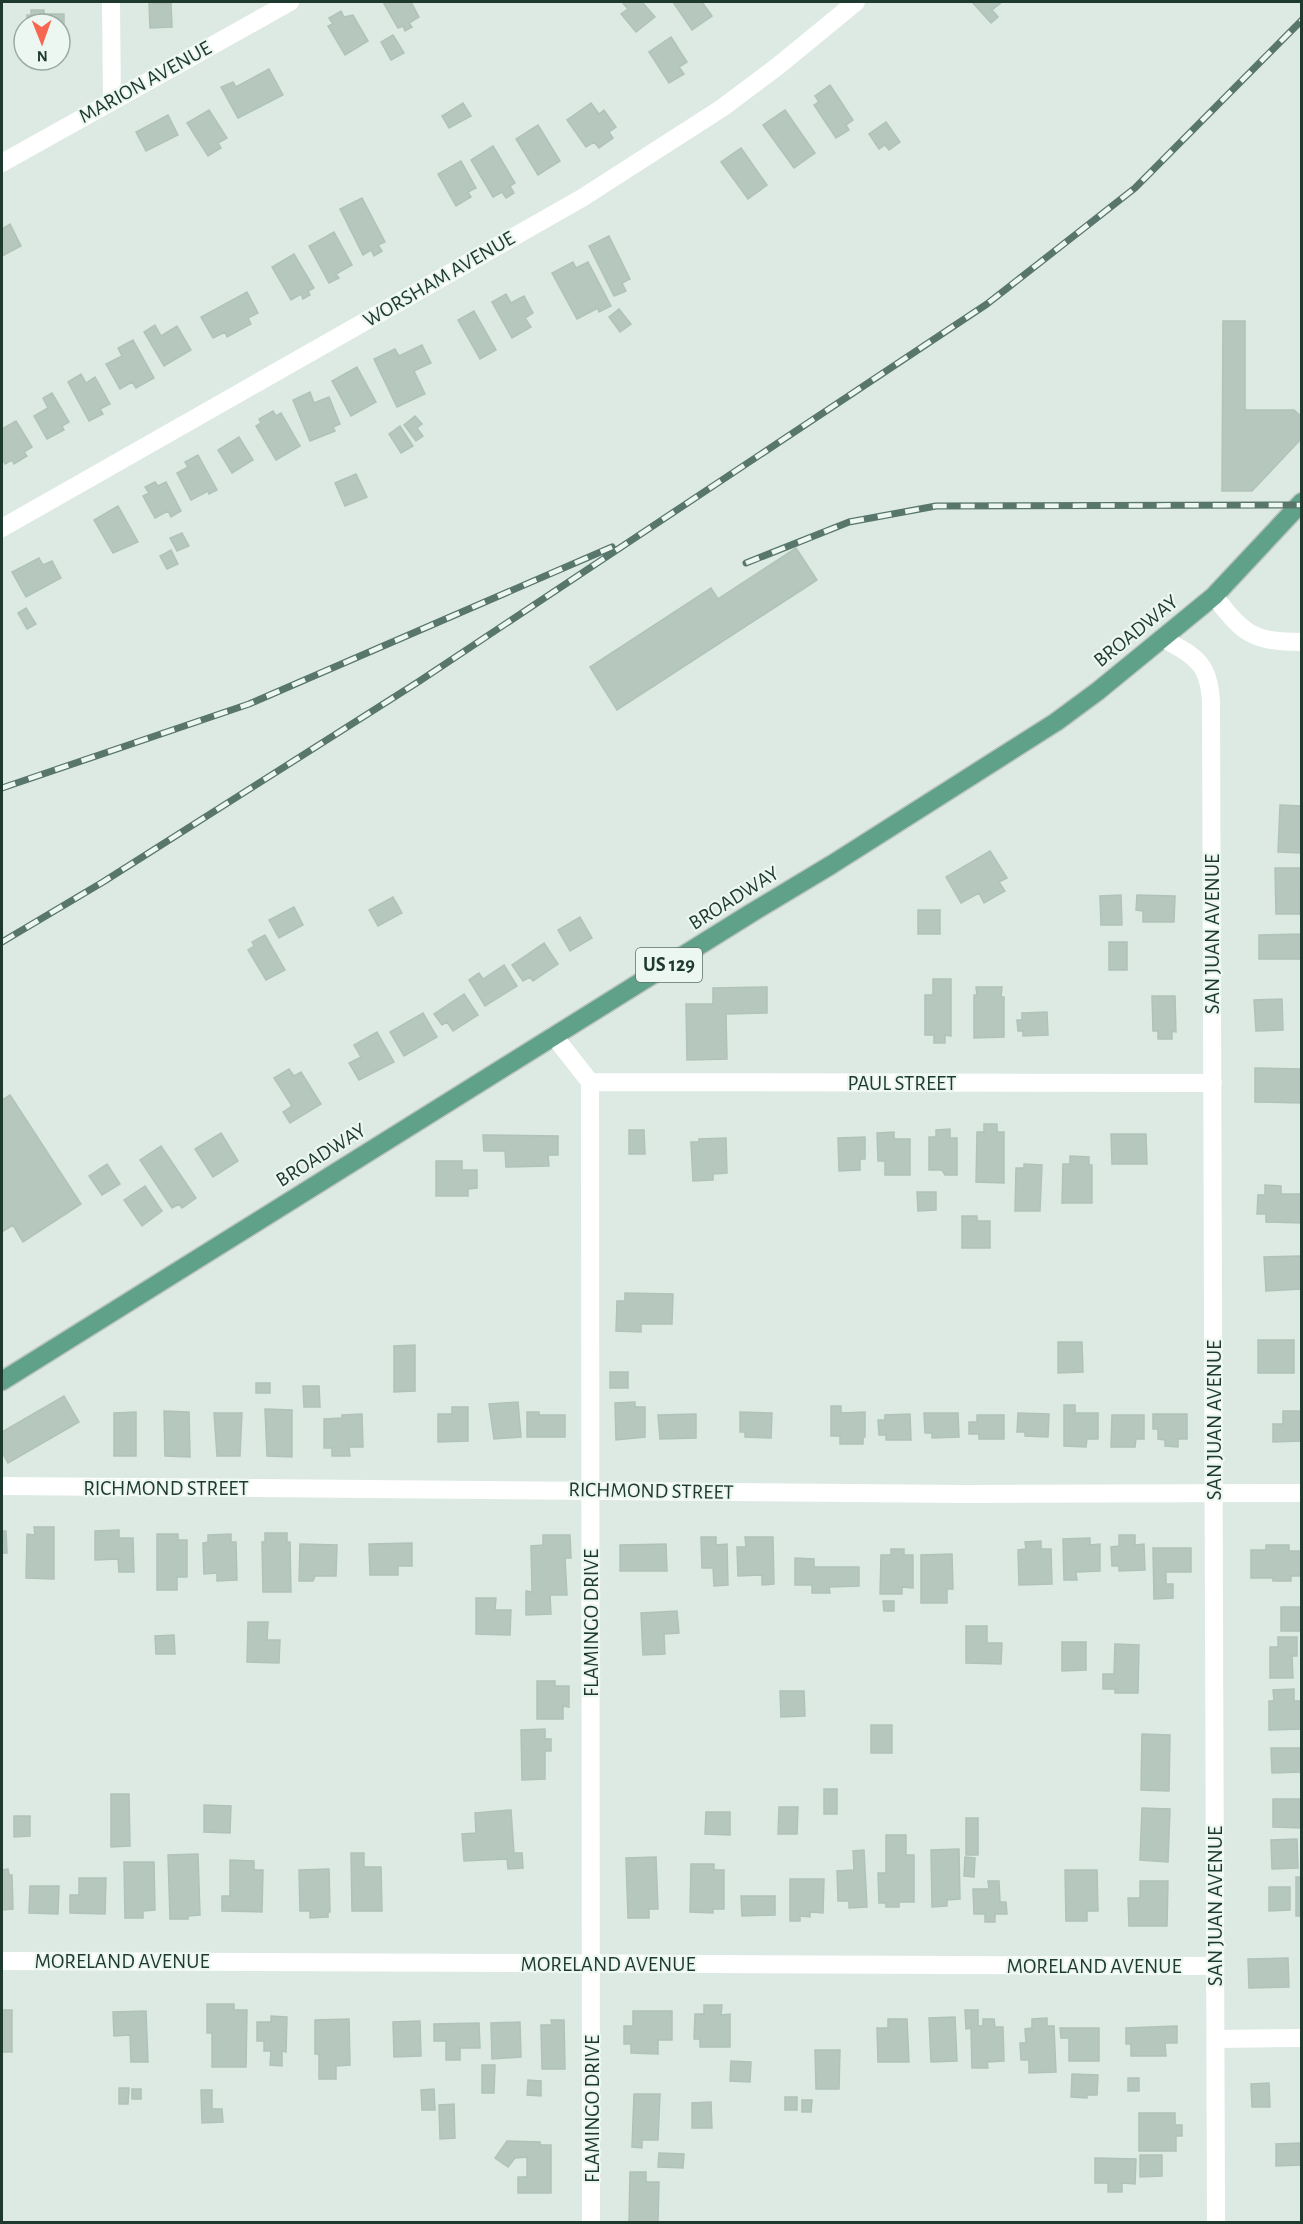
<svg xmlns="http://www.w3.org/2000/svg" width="1303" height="2224" font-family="'Alegreya Sans',sans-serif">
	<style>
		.building { fill: #b6c7be; stroke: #b0c3b9; stroke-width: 1.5 }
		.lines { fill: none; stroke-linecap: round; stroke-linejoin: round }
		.major-casing { stroke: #bcc4c1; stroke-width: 21 }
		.minor { stroke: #fff; stroke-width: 18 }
		.major { stroke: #60a18a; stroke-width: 18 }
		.rail-casing { stroke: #58766b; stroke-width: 7 }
		.rail { stroke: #edf7f1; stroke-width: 4.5; stroke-dasharray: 14; stroke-linecap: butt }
		.labels { text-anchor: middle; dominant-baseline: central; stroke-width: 4.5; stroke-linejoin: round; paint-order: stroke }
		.shield { fill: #edf7f1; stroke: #5c7369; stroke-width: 1.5 }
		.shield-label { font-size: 20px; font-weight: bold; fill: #1e3a2f }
		.street-label { font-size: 21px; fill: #1e3a2f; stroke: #edf7f1 }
	</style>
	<rect width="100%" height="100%" fill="#ddeae3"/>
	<!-- building -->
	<path class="building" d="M383,2H411L419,17L409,23L412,27L405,31L403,26L398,28Z
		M622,2H642L655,17L636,32L621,14L628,9Z
		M673,2H702L712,16L692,30Z
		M972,2H1002L992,10L998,17L991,23Z
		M171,3L172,27L150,28L149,4Z
		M31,10H44V14H64V34H60V24H27V15H31Z
		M341,11L344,17L353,15L368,41L345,55L328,26L333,24L329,18Z
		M393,35L404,53L391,60L381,42Z
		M671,37L687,62L679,67L684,74L669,83L649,52Z
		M27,60H59V63H27Z
		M269,69L283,95L238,118L221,87L233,82L236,87Z
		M830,85L853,120L846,125L849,130L836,138L814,105L819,102L815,96Z
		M463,103L471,116L449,128L442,116Z
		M591,103L599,114L604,110L616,127L609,132L613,138L599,148L594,142L586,147L567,120Z
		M209,110L227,138L218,143L221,148L208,156L187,123Z
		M785,110L815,153L794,168L763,125Z
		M168,115L178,135L146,151L136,132Z
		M886,122L900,142L889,150L885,145L879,149L869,134Z
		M538,125L560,161L538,175L516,139Z
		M493,146L515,183L510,186L514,193L506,198L502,192L493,197L471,160Z
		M741,148L767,185L748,199L721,162Z
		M461,161L476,188L468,192L471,197L456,206L438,174Z
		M362,198L385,242L378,245L382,251L374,256L371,250L363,255L340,209Z
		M10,224L21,246L2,256V229Z
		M334,232L352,265L336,274L339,278L329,283L309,246Z
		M609,236L630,279L622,283L626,291L614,296L589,246Z
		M294,254L314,288L308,291L310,295L303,299L301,294L291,300L272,267Z
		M573,262L576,268L588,262L611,306L599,312L598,308L577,319L552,273Z
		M247,292L258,313L248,318L251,324L227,337L225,332L213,338L201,317Z
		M506,294L511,303L524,296L533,313L525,318L531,327L512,338L492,302Z
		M619,309L631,324L620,332L609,317Z
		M474,311L496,350L480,359L458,320Z
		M1223,321H1245V410H1294L1302,417V438L1252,491H1222Z
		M155,325L161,336L177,326L191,350L164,366L144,332Z
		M133,340L154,378L136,388L132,382L120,389L106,364L122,356L118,348Z
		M422,345L431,363L414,371L425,394L397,407L374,359L395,349L399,356Z
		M357,367L376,402L351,416L332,381Z
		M81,374L86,383L95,377L110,404L100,409L103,414L89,421L68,382Z
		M310,392L314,403L329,397L340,424L333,427L335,431L310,441L293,400Z
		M52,393L69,422L62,426L64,430L47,439L34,416L48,408L43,398Z
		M273,411L276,416L281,413L300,446L276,460L256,426L261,423L259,419Z
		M415,416L422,424L417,428L423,436L416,441L404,425Z
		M16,421L32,447L24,452L27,456L14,464L12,460L5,464L2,458V429Z
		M400,426L413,446L401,453L389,434Z
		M239,437L253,460L232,473L218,450Z
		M198,455L217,490L209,494L208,491L191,500L177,473L188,467L185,462Z
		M356,474L367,497L345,506L335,483Z
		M155,482L158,486L166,482L181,511L171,517L168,511L155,518L143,496L149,493L145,487Z
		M118,506L138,542L113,553L94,520Z
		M182,533L189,546L177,551L170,538Z
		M796,548L817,580L617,710L590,667L711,588L718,599Z
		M171,550L178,564L167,569L160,556Z
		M39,558L43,565L52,561L61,578L26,597L12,572Z
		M26,608L36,624L27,629L18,613Z
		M1280,805L1302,806V853L1278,852Z
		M990,851L1007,878L999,882L1005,891L984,903L979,893L961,903L946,877Z
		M1275,868H1301L1300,914H1276Z
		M1121,895L1122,925H1101L1100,896Z
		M1137,895L1175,896L1174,922H1143V911L1136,910Z
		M393,897L402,913L378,926L369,910Z
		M294,907L303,925L279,938L269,920Z
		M918,910H940V934H918Z
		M580,917L592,938L570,951L558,930Z
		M1302,934V959H1259V935Z
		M265,935L285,970L266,980L248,950L254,946L252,942Z
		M1109,942H1127V970H1109Z
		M544,943L558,964L533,981L530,977L523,981L512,965Z
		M504,965L517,986L485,1006L469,980L479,973L483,979Z
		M933,979H951V1036L945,1035V1043H934V1035H925V995H933Z
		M767,987V1013L726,1014L727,1059L687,1060L686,1004H713V988Z
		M976,987H1002L1001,997H1004V1037L974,1038V995H977Z
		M464,994L478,1015L453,1031L447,1022L442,1025L434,1014Z
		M1152,996H1175L1176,1032L1172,1031V1039H1158V1031H1153Z
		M1282,999L1283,1030L1256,1031L1254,1000Z
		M1047,1012L1048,1035L1023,1036V1031H1018L1017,1020H1022V1013Z
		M423,1013L437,1037L404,1056L390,1032Z
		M377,1032L394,1062L359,1080L349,1063L361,1057L354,1045Z
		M1255,1068L1302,1069V1103L1255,1102Z
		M289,1069L294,1076L301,1072L321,1104L290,1123L283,1112L292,1106L274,1078Z
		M10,1095L81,1204L23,1242L13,1225L2,1232V1100Z
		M984,1124H997V1132H1004V1183L976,1182L977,1132H984Z
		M950,1129V1138H957V1175H945L942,1170H929V1137H936V1130Z
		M629,1130H644L645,1154H629Z
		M894,1132V1139H910V1175H885V1161H878L877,1133Z
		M221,1133L238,1161L213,1177L195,1149Z
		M1111,1134H1146L1147,1164H1112Z
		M483,1135L558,1136V1155H548L549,1166L506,1167L505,1151H484Z
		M865,1137V1159H860V1170L839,1171L838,1138Z
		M726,1138L727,1173L713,1174V1180L693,1181L691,1142H699V1139Z
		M161,1146L196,1198L182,1208L179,1204L172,1208L140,1160Z
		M1070,1156L1089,1157V1165H1092V1203H1062L1063,1164H1070Z
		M436,1161H462V1170H477V1188L468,1189V1196H436Z
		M107,1164L120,1184L102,1195L89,1176Z
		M1024,1164L1042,1165L1040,1211H1015L1016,1168H1024Z
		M1265,1185L1281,1186V1194H1302V1223L1266,1222V1214H1257L1258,1195H1265Z
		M145,1186L162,1211L142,1226L124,1200Z
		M917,1192H936V1210L918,1211Z
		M962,1216H977V1221H990V1248H962Z
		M1301,1256V1289L1266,1291L1264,1257Z
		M625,1293L673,1294L672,1324H641V1332L616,1331L617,1301H625Z
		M1258,1340H1294V1373H1258Z
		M1058,1342H1082L1083,1372L1058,1373Z
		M415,1345V1391L394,1392V1346Z
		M610,1372H628V1388H610Z
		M256,1383H270V1393H256Z
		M303,1386H319L320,1407H304Z
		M64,1396L79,1422L8,1463L2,1452V1432Z
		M518,1402L521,1437L494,1439L489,1404Z
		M635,1402V1407H645V1437L616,1440L615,1403Z
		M1064,1405H1075V1413H1098V1439H1087L1086,1447L1064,1446Z
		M831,1406H841V1413L865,1412V1437H863V1444H840V1436H831Z
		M452,1407H468V1441L438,1442V1414H452Z
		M265,1409L292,1410V1457L267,1456Z
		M164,1411L189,1412L190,1457L165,1456Z
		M1283,1411H1302V1441L1273,1442V1424H1283Z
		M136,1412V1456H114V1413Z
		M527,1412H539V1415H565V1437H527Z
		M740,1412L772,1413L771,1438L745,1437V1432H740Z
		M214,1413H242L240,1456H217Z
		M924,1413H958L959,1437L932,1438V1433H925Z
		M1018,1413L1049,1414L1048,1437L1025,1436V1432H1017Z
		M362,1414L363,1447H349L350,1456H332V1448H324V1419L342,1418V1415Z
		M696,1414V1438L660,1439L658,1415Z
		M910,1414L911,1440H886V1435H879L878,1420H885V1415Z
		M1153,1414H1187V1439H1178V1447L1165,1446V1440L1158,1439V1429H1153Z
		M977,1415H1004V1439H979V1434H969V1422H977Z
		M1112,1415H1144V1439H1136L1135,1447H1111Z
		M34,1527H54V1579L26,1578L27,1534L35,1535Z
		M119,1530V1538H133L134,1572H119L118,1559L95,1560V1531Z
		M2,1531H6L7,1553H2Z
		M265,1533H287V1542H290L291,1592H263L262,1542H265Z
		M157,1534H178V1540H187V1577H177V1590H157Z
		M231,1534V1542H236L237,1580L217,1581V1573L204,1574L203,1543L208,1542V1535Z
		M543,1535H570L571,1558H565L567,1595H550L551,1614L526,1615V1591L532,1592L531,1546L543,1545Z
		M1119,1535H1135V1545L1144,1544L1145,1570L1119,1571V1566H1112L1111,1547L1119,1546Z
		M701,1537H716V1545L727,1544L728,1585L714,1586L713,1568H702Z
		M745,1537H773L774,1584L762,1585V1575L738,1576L737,1547H746Z
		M1090,1538V1545L1100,1544V1571L1076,1572L1077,1580H1064L1063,1539Z
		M1041,1541V1549H1051L1052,1584L1019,1585L1018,1550L1026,1549L1025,1542Z
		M412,1543V1566H398V1575H370L369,1544Z
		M300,1544L337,1545L336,1576H315L313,1581H299Z
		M666,1544L667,1571H620V1545Z
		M1266,1545H1289V1551H1302V1576H1291V1581H1273V1578H1251V1550H1266Z
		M1153,1548H1191V1572H1166V1584H1173V1598L1154,1599Z
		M891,1549H904V1555H913V1588L902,1587V1594H880L881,1555H891Z
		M952,1554L953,1589H947V1603H921V1555Z
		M795,1558L814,1559V1567H859V1586L829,1587L830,1593H812V1585H795Z
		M476,1598H496L495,1610H511L510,1635L476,1634Z
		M883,1601H894V1611H884Z
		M1281,1607H1302V1631H1281Z
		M677,1611L679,1633L664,1634L665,1654L643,1655L641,1613Z
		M248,1622H268L267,1640H280L279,1663L247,1662Z
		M966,1626H987V1643H1002L1001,1664L966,1663Z
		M174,1635L175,1654H156L155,1636Z
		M1278,1637H1297V1656H1292L1293,1678H1270V1647H1278Z
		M1062,1642H1086V1670L1062,1671Z
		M1115,1644L1139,1645L1138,1693H1115V1689H1103V1674H1114Z
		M537,1681H555V1686H569V1707L563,1706V1719H537Z
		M1294,1689V1701H1302V1729L1269,1730V1701H1274L1273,1690Z
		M780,1691H804L805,1716L781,1717Z
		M871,1725H892V1753H871Z
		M545,1729V1739H551V1751H545V1779L522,1780L521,1730Z
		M1142,1734L1170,1735L1169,1791L1141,1790Z
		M1271,1748H1302V1772L1272,1773Z
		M824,1789H837V1814H824Z
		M111,1794H129L130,1846L111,1847Z
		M1273,1799H1302V1828L1273,1827Z
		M204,1805L231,1806L230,1833L204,1832Z
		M779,1807H798L797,1834H778Z
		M1142,1808L1170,1809L1168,1862L1140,1860Z
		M511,1810L514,1853H522L523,1868L508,1869L507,1859L464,1861L462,1834L476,1833L475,1813Z
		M706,1812H730V1835L705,1834Z
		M14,1816H30V1836L14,1837Z
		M966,1818H978V1855H966Z
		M886,1835H906V1855H914V1902H899V1907H886V1903H879L878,1873H886Z
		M1297,1839L1298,1868L1272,1869L1271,1840Z
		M959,1849L960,1899L947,1900V1906L932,1907L931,1850Z
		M864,1850L867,1907L849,1908V1901H838L837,1871L854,1870L853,1851Z
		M351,1853H364V1867H381L382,1911H352Z
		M198,1854L200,1915L188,1916V1919H170L168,1855Z
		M656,1857L658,1909H649V1918H628L626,1858Z
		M965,1857L975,1858L974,1877L964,1876Z
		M230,1860L254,1861V1870H263L262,1912L222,1911V1896H230Z
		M124,1862H154L155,1910L143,1911V1918H125Z
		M691,1864H714V1870H724V1909H713V1913L690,1912Z
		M8,1869L9,1875H12L13,1909L2,1910V1870Z
		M329,1869L330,1912H328V1917L310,1918V1911H300L299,1870Z
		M1065,1870H1097L1098,1911H1087V1921H1066Z
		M1296,1877H1302V1916H1296Z
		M79,1878H106L105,1914L70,1913V1895H79Z
		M790,1879H824L823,1913L810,1912V1917L800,1916V1921H790Z
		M988,1881H999L1000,1902H1006L1007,1914H995V1922H985V1914H974L973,1889H989Z
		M1140,1881H1168L1167,1926H1129L1128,1898H1140Z
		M30,1886H59L58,1914L29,1913Z
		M1269,1887H1290V1910L1269,1911Z
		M741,1896H775V1915L742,1916Z
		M1288,1958L1289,1987L1249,1988L1248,1959Z
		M207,2004H234V2010H247L246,2067H212V2033H207Z
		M704,2005H722L721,2015L730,2014V2047H700V2039H694L695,2014H704Z
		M2,2010H12V2052H2Z
		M965,2010H978V2026H983V2019H994L995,2027H1003L1004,2061L987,2062L988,2068H972L971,2028L966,2029Z
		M146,2011L148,2062H131L130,2035L114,2036L113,2012Z
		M633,2011H672V2040H658V2054L631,2053V2044H624V2026H633Z
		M271,2016L287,2017L286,2052L282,2051V2066L270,2065L271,2051H264V2041H257V2022H271Z
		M955,2017L957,2061L931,2062L929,2018Z
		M1047,2018V2026H1054L1056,2072L1029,2073V2060H1021L1020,2043H1026L1025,2029L1032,2028V2019Z
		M349,2019L350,2065L336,2066V2079H319V2054H315V2020Z
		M888,2019H907L909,2062H878L877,2028H888Z
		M551,2020H564L565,2069H542L541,2025H552Z
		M420,2021L421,2056L394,2057L393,2022Z
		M520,2022L521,2057L492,2059L491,2023Z
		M479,2023L480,2048H460V2060H446V2041H434V2024Z
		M1177,2026V2043H1165L1166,2056H1131V2044H1126V2028Z
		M1060,2028H1099V2061H1069V2038H1061Z
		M815,2050H840L839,2089H816Z
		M731,2061L751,2062L750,2082L730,2081Z
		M482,2065H495L494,2093H482Z
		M1072,2074L1098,2075L1097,2095H1087V2098L1071,2097Z
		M1128,2078H1139V2091H1128Z
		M528,2080L541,2081V2096L527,2095Z
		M1269,2083L1270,2107H1252L1251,2084Z
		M119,2088H129L128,2104H119Z
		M132,2089H141V2099H132Z
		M434,2089L435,2110H422L421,2090Z
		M201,2090H212V2109H222L223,2122L202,2123Z
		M634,2094H660L658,2140H642V2148L632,2147Z
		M785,2097H797V2110H785Z
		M802,2100H812L811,2112H802Z
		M711,2102L712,2128H692V2103Z
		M454,2104L455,2138L440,2139L439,2105Z
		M1139,2113H1175V2125H1182V2136H1176V2151H1139Z
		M507,2141L540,2142V2145H551V2193H518V2177H527V2157L515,2158L508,2167L495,2158Z
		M1300,2143L1301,2165L1276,2166V2144Z
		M659,2153L684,2154L683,2168L658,2167Z
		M1140,2155H1162V2176L1140,2177Z
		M1095,2158L1136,2159L1135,2184L1122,2183V2192H1108V2183H1095Z
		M630,2172H646V2182H659L658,2222H629Z"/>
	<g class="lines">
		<!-- major casing -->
		<g class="major-casing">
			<path id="major" d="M2,1381L748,915L831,865L1056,722L1098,691L1214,596L1302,502"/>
		</g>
		<!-- minor -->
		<path class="minor" d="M111,2L112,101
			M2,163L290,2
			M2,528L582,198L722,108L778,66L856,2
			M1214,596C1244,634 1252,642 1302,642
			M1164,639C1196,657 1209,663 1211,702L1216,2222
			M554,1036L590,1082L591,2222
			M590,1082L1213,1083
			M2,1486L966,1494L1302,1493
			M2,1961L1215,1966
			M1216,2039L1302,2038"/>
		<!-- major -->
		<use href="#major" class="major"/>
		<!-- rail casing -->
		<g class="rail-casing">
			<path id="rail" d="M746,563L849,522L936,506L1302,505
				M2,788L249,704L612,547
				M2,942L103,882L418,682L987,304L1135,188L1302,20"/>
		</g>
		<!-- rail -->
		<use href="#rail" class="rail"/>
	</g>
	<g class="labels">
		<!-- shield labels -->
		<rect class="shield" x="636" y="948" width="66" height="34" rx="4.5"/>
		<g class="shield-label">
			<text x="669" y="965">US 129</text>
		</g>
		<!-- street labels -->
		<g class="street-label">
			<text transform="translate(145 82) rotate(-29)">MARION AVENUE</text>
			<text transform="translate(439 279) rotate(-30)">WORSHAM AVENUE</text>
			<text transform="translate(1136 631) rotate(-39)">BROADWAY</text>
			<text transform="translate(734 898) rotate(-32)">BROADWAY</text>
			<text transform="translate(1212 934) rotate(-90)">SAN JUAN AVENUE</text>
			<text x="902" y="1083">PAUL STREET</text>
			<text transform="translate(321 1155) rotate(-32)">BROADWAY</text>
			<text transform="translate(1214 1420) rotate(-90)">SAN JUAN AVENUE</text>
			<text x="166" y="1488">RICHMOND STREET</text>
			<text transform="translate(651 1491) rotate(1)">RICHMOND STREET</text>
			<text transform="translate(591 1623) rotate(-90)">FLAMINGO DRIVE</text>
			<text transform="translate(1215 1906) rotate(-90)">SAN JUAN AVENUE</text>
			<text x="122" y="1961">MORELAND AVENUE</text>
			<text x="608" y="1964">MORELAND AVENUE</text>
			<text x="1094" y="1966">MORELAND AVENUE</text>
			<text transform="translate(592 2109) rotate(-90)">FLAMINGO DRIVE</text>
		</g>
	</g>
	<!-- border -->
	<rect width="1303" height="2224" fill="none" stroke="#1e3a2f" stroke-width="6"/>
	<!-- north arrow -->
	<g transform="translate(42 42) rotate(179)"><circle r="28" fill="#edf7f1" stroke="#9aaba3" stroke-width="1.5"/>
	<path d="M0-4.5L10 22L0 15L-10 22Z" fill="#f7664e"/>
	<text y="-9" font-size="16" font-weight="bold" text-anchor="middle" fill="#1e3a2f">N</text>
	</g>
</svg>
